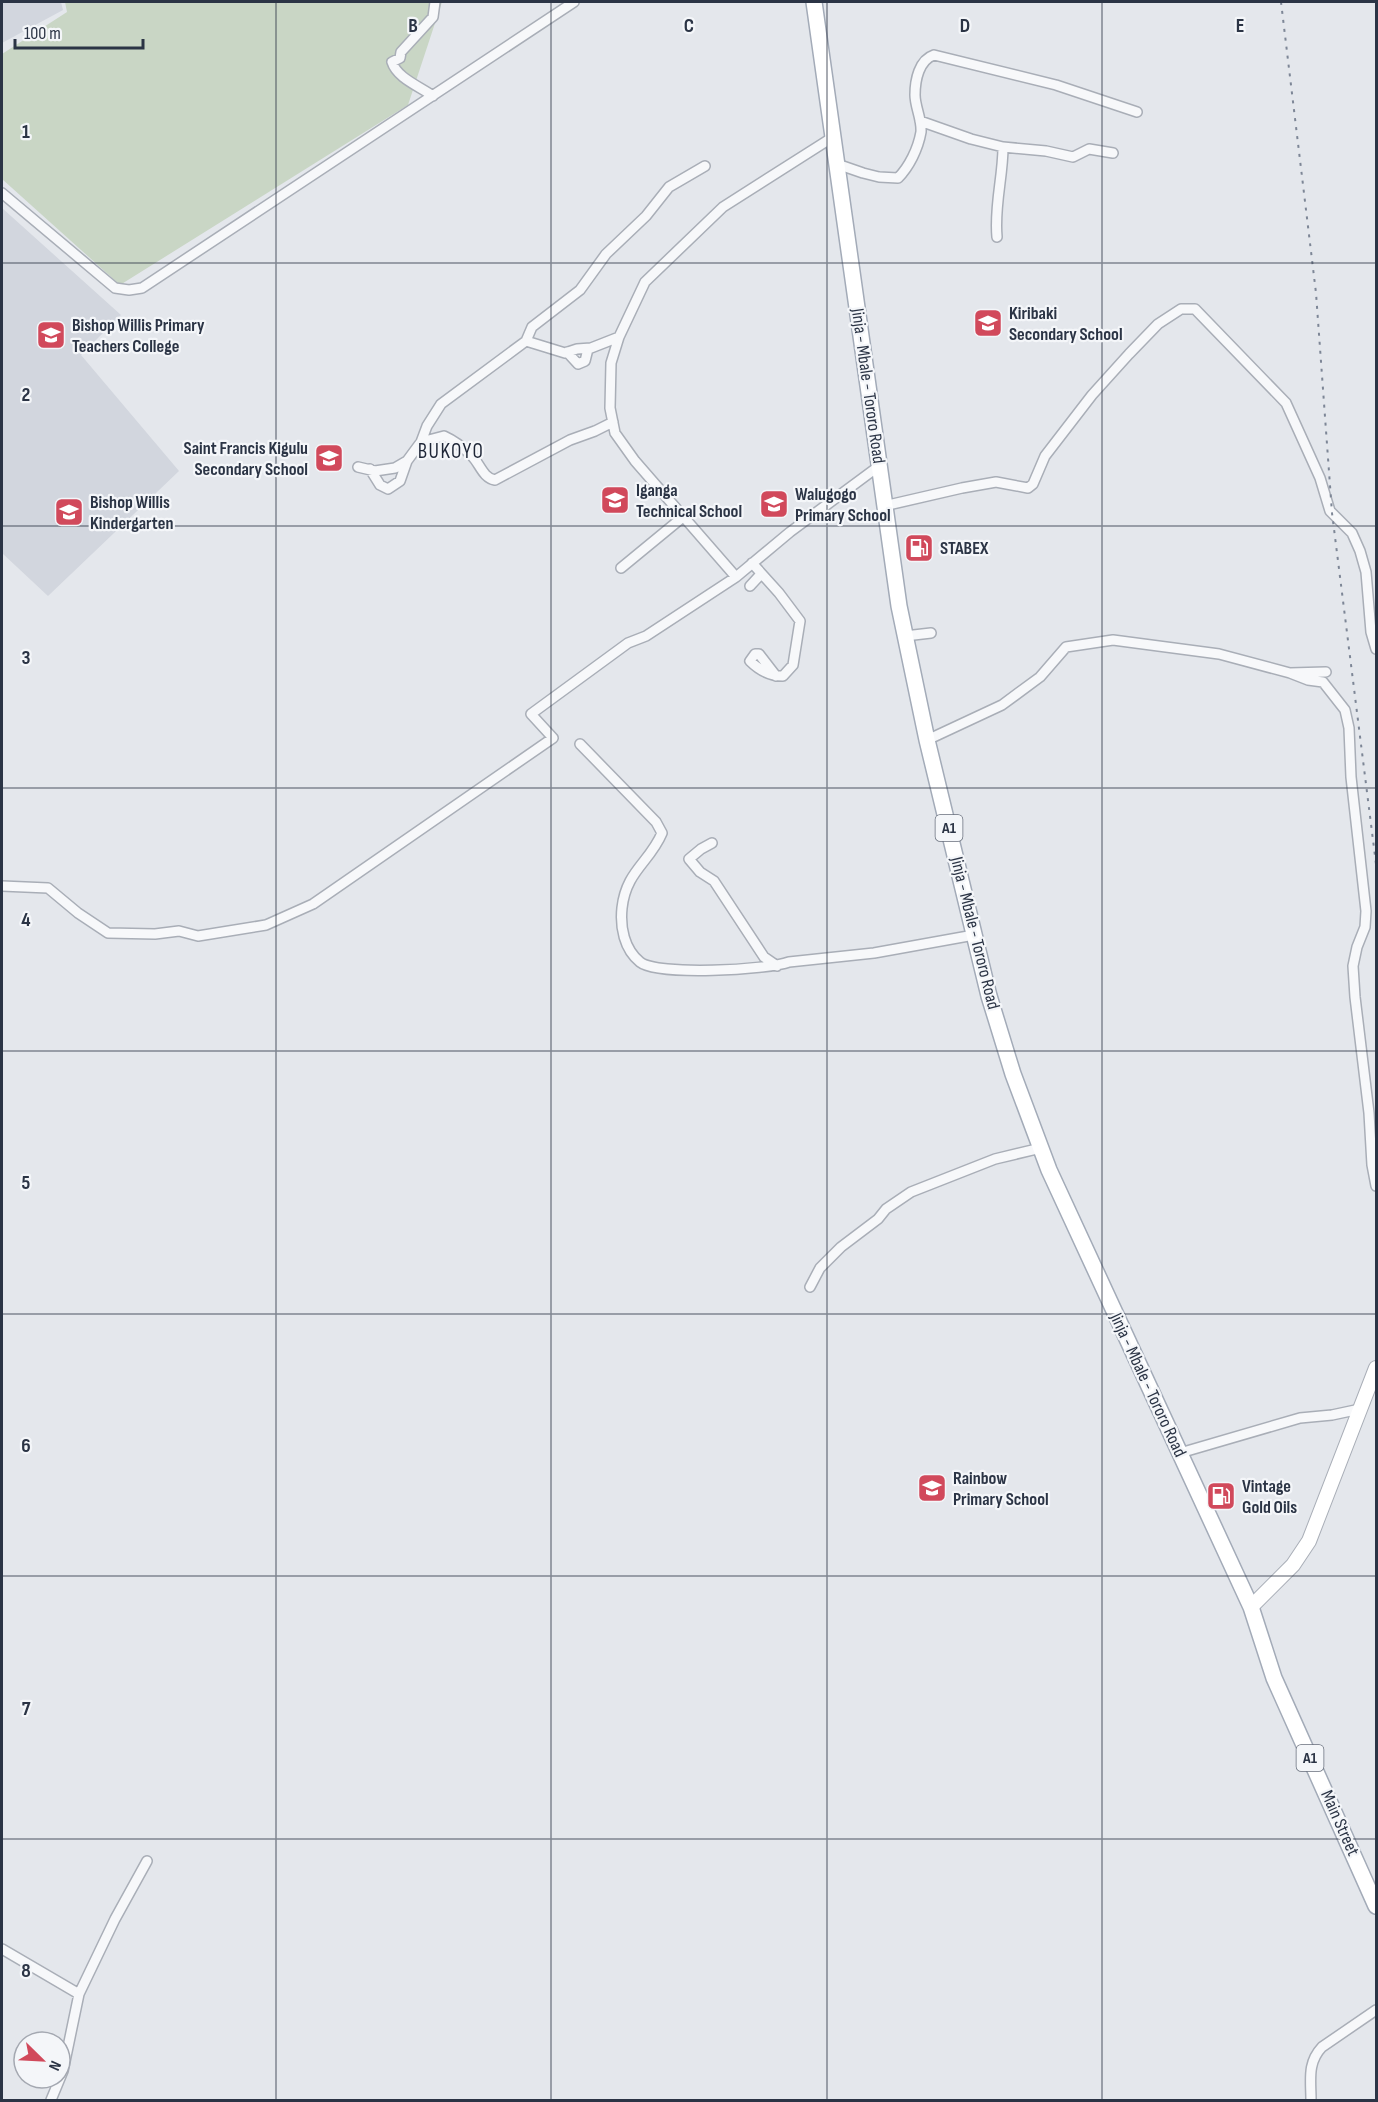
<svg xmlns="http://www.w3.org/2000/svg" width="1378" height="2102" font-family="'Sofia Sans Condensed',sans-serif">
	<style>
		.built { fill: #d2d6de }
		.green { fill: #c9d6c5 }
		.lines { fill: none; stroke-linecap: round; stroke-linejoin: round }
		.street-casing { stroke: #a9aeb7; stroke-width: 12 }
		.secondary-casing { stroke: #a9aeb7; stroke-width: 16 }
		.primary-casing { stroke: #a3abb8; stroke-width: 18 }
		.street { stroke: #f7f8fa; stroke-width: 9 }
		.secondary { stroke: #fff; stroke-width: 14 }
		.primary { stroke: #fff; stroke-width: 15 }
		.rail { stroke: #7d8696; stroke-width: 2; stroke-dasharray: 3 6; stroke-linecap: butt }
		.grid { fill: none; stroke: #2b3445; stroke-width: 1.5; stroke-opacity: 0.55 }
		.labels { text-anchor: middle; dominant-baseline: central; stroke-width: 4.5; stroke-linejoin: round; paint-order: stroke }
		.shield { fill: #f4f6f9; stroke: #676e7b; stroke-width: 1.5 }
		.shield-label { font-size: 16px; font-weight: bold; fill: #2b3445 }
		.poi-label { font-size: 18px; font-weight: bold; fill: #2b3445; stroke: #f4f6f9; text-anchor: start }
		.street-label { font-size: 18px; fill: #2b3445; stroke: #f4f6f9 }
		.quarter-label { font-size: 21px; letter-spacing: 1.5px; fill: #1d2536; stroke: #f4f6f9 }
		.grid-label { font-size: 20px; text-anchor: middle; font-weight: bold; fill: #2b3445; stroke: #f4f6f9; stroke-width: 4.5; stroke-linejoin: round; paint-order: stroke }
	</style>
	<rect width="100%" height="100%" fill="#e4e7ec"/>
	<!-- built -->
	<path class="built" d="M2,2H61L63,10L2,43Z
		M2,208L121,315L81,355L179,471L48,596L2,553Z"/>
	<!-- green -->
	<path class="green" d="M65,2H442L408,105L120,285L2,179V54L67,12Z"/>
	<g class="lines">
		<!-- street casing -->
		<g class="street-casing">
			<path id="street" d="M433,96C419,86 397,78 392,62L400,58L401,52L433,17L435,2
				M920,121L971,139L1003,147C1003,177 994,206 997,237
				M1003,147L1046,151L1073,157L1089,149L1113,153
				M837,164L863,173L879,177L898,178C909,167 918,149 921,132C922,119 915,107 915,95C915,80 919,60 934,55L1056,85L1137,112
				M2,193L115,288L129,290L142,288L574,2
				M526,341L565,353L577,349L591,348L619,337
				M567,352L578,364L585,361L588,349
				M421,442L444,436C455,441 463,447 472,456C480,464 483,478 495,480L570,440L595,431L613,422
				M358,467L375,471L395,468L407,461L421,442L427,426L441,404L526,341L532,327L580,290L606,254L646,216L669,187L705,166
				M370,469L380,485L388,489L400,481L407,461
				M884,506L962,488L996,482L1028,488L1033,484L1045,456L1092,395L1129,354L1158,324L1181,309H1195L1286,403L1320,478L1330,511L1352,533L1360,551L1366,572L1371,632L1376,649
				M752,563L779,593L800,621L793,665L783,676C770,676 760,671 750,661L755,654H759L776,676
				M621,568L683,517
				M736,577L635,461L615,433L610,408L611,363L619,337L645,282L723,207L833,137
				M750,586L761,574
				M905,636L931,633
				M1290,673L1308,680L1323,682L1345,710L1349,728L1351,777L1366,911L1365,927L1357,947L1353,966L1355,997L1369,1113L1372,1165L1376,1186
				M927,740L1002,705L1040,677L1066,647L1113,640L1219,654L1290,673L1326,672
				M580,744L656,822L662,833C650,862 626,871 622,908C620,927 624,949 640,962C657,976 767,970 789,962L874,953L974,935
				M712,843L701,849L689,859L700,872L714,881L764,957L777,966
				M2,886L48,888L78,913L108,933L155,934L179,931L198,936L266,925L313,904L553,738L531,714L628,643L646,636L736,577L790,532L879,466
				M810,1287L820,1268L841,1247L878,1219L886,1209L911,1192L995,1159L1041,1148
				M1180,1453L1300,1418L1332,1415L1360,1409
				M2,1949L79,1994
				M51,2100L63,2071L79,1994L115,1919L147,1861
				M1311,2100C1311,2080 1307,2063 1322,2047L1376,2010"/>
		</g>
		<!-- secondary casing -->
		<g class="secondary-casing">
			<path id="secondary" d="M1251,1607L1293,1565L1309,1541L1376,1368"/>
		</g>
		<!-- primary casing -->
		<g class="primary-casing">
			<path id="primary" d="M814,2L899,606L927,740L989,996L1013,1074L1049,1170L1251,1607L1274,1678L1376,1906"/>
		</g>
		<!-- street -->
		<use href="#street" class="street"/>
		<!-- secondary -->
		<use href="#secondary" class="secondary"/>
		<!-- primary -->
		<use href="#primary" class="primary"/>
		<!-- rail -->
		<path class="rail" d="M1281,2L1316,293L1332,513L1376,864"/>
	</g>
	<!-- grid -->
	<path class="grid" d="M276,2V2100M551,2V2100M827,2V2100M1102,2V2100M2,263H1376M2,526H1376M2,788H1376M2,1051H1376M2,1314H1376M2,1576H1376M2,1839H1376"/>
	<!-- icons -->
	<defs>
		<g id="school-square" transform="scale(1.5)"><rect x="-9" y="-9" width="18" height="18" rx="4" fill="#d1495b" stroke="#f4f6f9"/><path d="M0-5L7-2L0 1L-7-2ZM-4 1L0 2.5L4 1V4Q0 6-4 4Z" fill="#fff"/></g>
		<g id="fuel-square" transform="scale(1.5)"><rect x="-9" y="-9" width="18" height="18" rx="4" fill="#d1495b" stroke="#f4f6f9"/><path d="M-5.5-6h7V0h2V4h1.3V-2.5L3-4.5l.8-.8L6-3V5H2.5V1h-1V6h-7ZM-4.2-4.7v3.2H.2V-4.7Z" fill="#fff"/></g>
	</defs>
	<g fill-rule="evenodd">
		<use href="#school-square" x="988" y="323"/>
		<use href="#school-square" x="51" y="335"/>
		<use href="#school-square" x="329" y="458"/>
		<use href="#school-square" x="615" y="500"/>
		<use href="#school-square" x="774" y="504"/>
		<use href="#school-square" x="69" y="512"/>
		<use href="#fuel-square" x="919" y="548"/>
		<use href="#school-square" x="932" y="1488"/>
		<use href="#fuel-square" x="1221" y="1496"/>
	</g>
	<g class="labels">
		<!-- shield labels -->
		<g class="shield">
			<rect x="935.5" y="815" width="27" height="26" rx="4.5"/>
			<rect x="1296.5" y="1745" width="27" height="26" rx="4.5"/>
		</g>
		<g class="shield-label">
			<text x="949" y="828">A1</text>
			<text x="1310" y="1758">A1</text>
		</g>
		<!-- poi labels -->
		<g class="poi-label">
			<text x="1009" y="313">Kiribaki<tspan x="1009" dy="21">Secondary School</tspan></text>
			<text x="72" y="325">Bishop Willis Primary<tspan x="72" dy="21">Teachers College</tspan></text>
			<text x="308" y="448" text-anchor="end">Saint Francis Kigulu<tspan x="308" dy="21">Secondary School</tspan></text>
			<text x="636" y="490">Iganga<tspan x="636" dy="21">Technical School</tspan></text>
			<text x="795" y="494">Walugogo<tspan x="795" dy="21">Primary School</tspan></text>
			<text x="90" y="502">Bishop Willis<tspan x="90" dy="21">Kindergarten</tspan></text>
			<text x="940" y="548">STABEX</text>
			<text x="953" y="1478">Rainbow<tspan x="953" dy="21">Primary School</tspan></text>
			<text x="1242" y="1486">Vintage<tspan x="1242" dy="21">Gold Oils</tspan></text>
		</g>
		<!-- street labels -->
		<g class="street-label">
			<text transform="translate(868 386) rotate(82)">Jinja - Mbale - Tororo Road</text>
			<text transform="translate(975 933) rotate(76)">Jinja - Mbale - Tororo Road</text>
			<text transform="translate(1148 1385) rotate(65)">Jinja - Mbale - Tororo Road</text>
			<text transform="translate(1340 1823) rotate(66)">Main Street</text>
		</g>
		<!-- quarter labels -->
		<g class="quarter-label">
			<text x="451" y="451">BUKOYO</text>
		</g>
	</g>
	<g class="grid-label">
		<text x="413" y="32">B</text>
		<text x="689" y="32">C</text>
		<text x="965" y="32">D</text>
		<text x="1240" y="32">E</text>
		<text x="26" y="138">1</text>
		<text x="26" y="401">2</text>
		<text x="26" y="664">3</text>
		<text x="26" y="926">4</text>
		<text x="26" y="1189">5</text>
		<text x="26" y="1452">6</text>
		<text x="26" y="1715">7</text>
		<text x="26" y="1977">8</text>
	</g>
	<!-- border -->
	<rect width="1378" height="2102" fill="none" stroke="#2b3445" stroke-width="6"/>
	<!-- north arrow -->
	<g transform="translate(42 2060) rotate(114)"><circle r="28" fill="#f4f6f9" stroke="#a4a8b1" stroke-width="1.5"/>
	<path d="M0-4.5L10 22L0 15L-10 22Z" fill="#d1495b"/>
	<text y="-9" font-size="16" font-weight="bold" text-anchor="middle" fill="#2b3445">N</text>
	</g>
	<!-- scale -->
	<path d="M15 39v9h128v-9" fill="none" stroke="#2b3445" stroke-width="3"/>
	<text x="24" y="39" font-size="18" fill="#2b3445" stroke="#f4f6f9" stroke-width="4.5" paint-order="stroke">100 m</text>
</svg>
